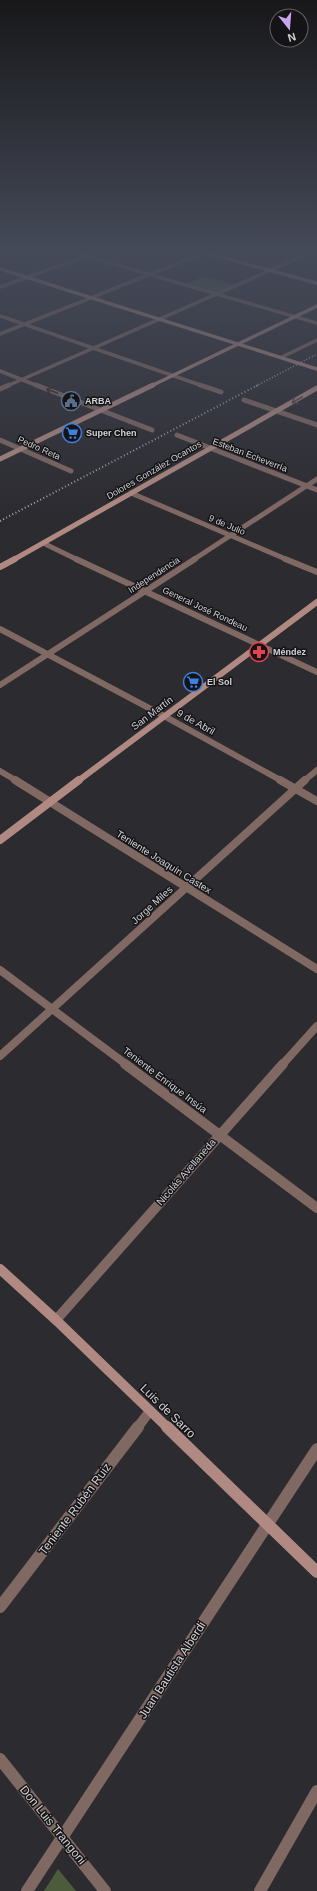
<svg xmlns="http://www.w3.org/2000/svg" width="317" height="1891" font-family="Arial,sans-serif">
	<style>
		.green { fill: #4b5b3c }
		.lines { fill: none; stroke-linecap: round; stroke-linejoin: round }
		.street-far5 { stroke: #806863; stroke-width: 3.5 }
		.street-far4 { stroke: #806863; stroke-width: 5 }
		.street-far3 { stroke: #806863; stroke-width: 6 }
		.street-far2 { stroke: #806863; stroke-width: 8 }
		.street-far1 { stroke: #806863; stroke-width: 10 }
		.street { stroke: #806863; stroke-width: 12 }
		.secondary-far5 { stroke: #b08a82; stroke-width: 3.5 }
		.secondary-far4 { stroke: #b08a82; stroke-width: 5 }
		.secondary-far3 { stroke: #b08a82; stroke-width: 6 }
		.secondary-far2 { stroke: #b08a82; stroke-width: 8 }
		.secondary-far1 { stroke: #b08a82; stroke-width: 10 }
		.secondary { stroke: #b08a82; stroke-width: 12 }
		.rail-far1 { stroke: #aaa9ae; stroke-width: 1.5; stroke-dasharray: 1 2; stroke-linecap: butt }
		.rail { stroke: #aaa9ae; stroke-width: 2; stroke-dasharray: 1 2.5; stroke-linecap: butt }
		.oneway { stroke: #342d2d }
		.oneway2 { stroke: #5a4947 }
		.labels { text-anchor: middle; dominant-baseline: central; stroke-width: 3; stroke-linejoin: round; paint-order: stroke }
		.far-poi-label { font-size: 9px; font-weight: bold; fill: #d2d1d5; stroke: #141416; text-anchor: start }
		.far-street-label { font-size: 9px; fill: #d2d1d5; stroke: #141416 }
		.street-label { font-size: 10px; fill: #d2d1d5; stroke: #141416 }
		.near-street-label { font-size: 12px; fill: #d2d1d5; stroke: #141416 }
	</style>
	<rect width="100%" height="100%" fill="#2c2b30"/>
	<!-- green -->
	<path class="green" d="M205,276L237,285L218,293L186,284Z
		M58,1869L76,1891H44Z"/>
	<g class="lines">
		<!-- street-far5 -->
		<path class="street-far5" d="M65,250L317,323
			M0,287L103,250
			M0,316L203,386
			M0,334L211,250
			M282,357L317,340
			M0,371L38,386
			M7,386L317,250"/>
		<!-- street-far4 -->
		<path class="street-far4" d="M36,385L152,430
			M200,385L221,392
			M0,389L9,385
			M244,400L317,425
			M177,435L317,490
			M0,440L71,471
			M131,493L288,560
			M43,543L78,560
			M193,560L317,479"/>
		<!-- street-far3 -->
		<path class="street-far3" d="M76,559L317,672
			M285,559L317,572
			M0,629L164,716L282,781
			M0,685L195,559
			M0,771L17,781
			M304,781L317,770"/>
		<!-- street-far2 -->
		<path class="street-far2" d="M15,780L317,969
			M280,780L317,801
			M0,970L127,1065
			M0,1056L305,780
			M282,1065L317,1026"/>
		<!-- street-far1 -->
		<path class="street-far1" d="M125,1064L317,1208
			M56,1320L283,1064
			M137,1428L150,1411"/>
		<!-- street -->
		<path class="street" d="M0,1607L138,1427
			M0,1759L105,1891
			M27,1891L317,1449
			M260,1891L317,1791"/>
		<!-- secondary-far5 -->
		<path class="secondary-far5" d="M195,250L317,283
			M0,269L317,369
			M151,386L317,306"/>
		<!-- secondary-far4 -->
		<path class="secondary-far4" d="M0,459L153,385
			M13,560L317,388"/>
		<!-- secondary-far3 -->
		<path class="secondary-far3" d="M0,567L15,559
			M78,781L317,602"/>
		<!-- secondary-far2 -->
		<path class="secondary-far2" d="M0,840L79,780"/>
		<!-- secondary-far1 -->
		<path class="secondary-far1" d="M0,1269L56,1320L168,1428"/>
		<!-- secondary -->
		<path class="secondary" d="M167,1427L317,1572"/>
		<!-- rail-far1 -->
		<path class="rail-far1" d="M256,386L317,354"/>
		<!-- rail -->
		<path class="rail" d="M0,521L258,385"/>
	</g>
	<!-- one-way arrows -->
	<defs><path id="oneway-shaft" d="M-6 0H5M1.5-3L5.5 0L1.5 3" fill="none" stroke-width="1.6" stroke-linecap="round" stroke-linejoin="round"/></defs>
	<use class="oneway" href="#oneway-shaft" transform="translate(52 391) rotate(-159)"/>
	<use class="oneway2" href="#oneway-shaft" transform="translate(297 400) rotate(150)"/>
	<!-- sky -->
	<linearGradient id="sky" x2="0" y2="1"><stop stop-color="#18181a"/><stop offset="0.49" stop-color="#454a59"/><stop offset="1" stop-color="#454a59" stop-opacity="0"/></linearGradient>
	<rect width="317" height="514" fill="url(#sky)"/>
	<!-- icons -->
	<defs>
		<g id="civic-ring" transform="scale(1)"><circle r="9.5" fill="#141416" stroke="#5c6f8a" stroke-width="1.5"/><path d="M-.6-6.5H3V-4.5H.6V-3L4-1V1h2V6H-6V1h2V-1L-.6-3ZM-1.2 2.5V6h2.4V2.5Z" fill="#5c6f8a"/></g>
		<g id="supermarket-ring" transform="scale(1)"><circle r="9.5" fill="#141416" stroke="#3f7fe0" stroke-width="1.5"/><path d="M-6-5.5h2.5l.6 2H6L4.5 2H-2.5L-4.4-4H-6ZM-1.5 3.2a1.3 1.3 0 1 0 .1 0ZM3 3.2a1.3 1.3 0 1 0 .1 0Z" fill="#3f7fe0"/></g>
		<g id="pharmacy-ring" transform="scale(1)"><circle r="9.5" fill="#141416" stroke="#e0444e" stroke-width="1.5"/><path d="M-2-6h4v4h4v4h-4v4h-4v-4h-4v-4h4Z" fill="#e0444e"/></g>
	</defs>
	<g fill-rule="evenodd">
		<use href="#civic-ring" x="71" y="401"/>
		<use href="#supermarket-ring" x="72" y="433"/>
		<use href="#pharmacy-ring" x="259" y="652"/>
		<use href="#supermarket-ring" x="193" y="682"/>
	</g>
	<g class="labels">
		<!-- far-poi labels -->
		<g class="far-poi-label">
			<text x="85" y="401">ARBA</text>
			<text x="86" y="433">Super Chen</text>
			<text x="273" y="652">Méndez</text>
			<text x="207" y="682">El Sol</text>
		</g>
		<!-- far-street labels -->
		<g class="far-street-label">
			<text transform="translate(39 448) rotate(24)">Pedro Reta</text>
			<text transform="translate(250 455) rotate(21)">Esteban Echeverría</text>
			<text transform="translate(154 470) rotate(-30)">Dolores González Ocantos</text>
			<text transform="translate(227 525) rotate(23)">9 de Julio</text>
			<text transform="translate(154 575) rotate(-33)">Independencia</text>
			<text transform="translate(205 609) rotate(25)">General José Rondeau</text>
		</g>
		<!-- street labels -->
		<g class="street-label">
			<text transform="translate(152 713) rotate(-37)">San Martín</text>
			<text transform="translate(196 722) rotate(29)">9 de Abril</text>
			<text transform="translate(164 862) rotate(32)">Teniente Joaquín Castex</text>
			<text transform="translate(152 905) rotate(-42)">Jorge Miles</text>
			<text transform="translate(165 1080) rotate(37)">Teniente Enrique Insúa</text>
			<text transform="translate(186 1172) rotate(-49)">Nicolás Avellaneda</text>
		</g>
		<!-- near-street labels -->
		<g class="near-street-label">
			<text transform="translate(168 1411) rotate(44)">Luis de Sarro</text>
			<text transform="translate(75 1509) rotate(-53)">Teniente Rubén Ruiz</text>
			<text transform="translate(172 1670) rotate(-57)">Juan Bautista Alberdi</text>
			<text transform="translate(53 1825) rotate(51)">Don Luis Trangoni</text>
		</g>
	</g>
	<!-- north arrow -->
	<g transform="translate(289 28) rotate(163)"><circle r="19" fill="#141416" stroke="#606062"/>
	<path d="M0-3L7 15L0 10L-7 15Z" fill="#c8a6ef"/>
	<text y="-6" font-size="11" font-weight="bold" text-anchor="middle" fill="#d2d1d5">N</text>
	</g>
</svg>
